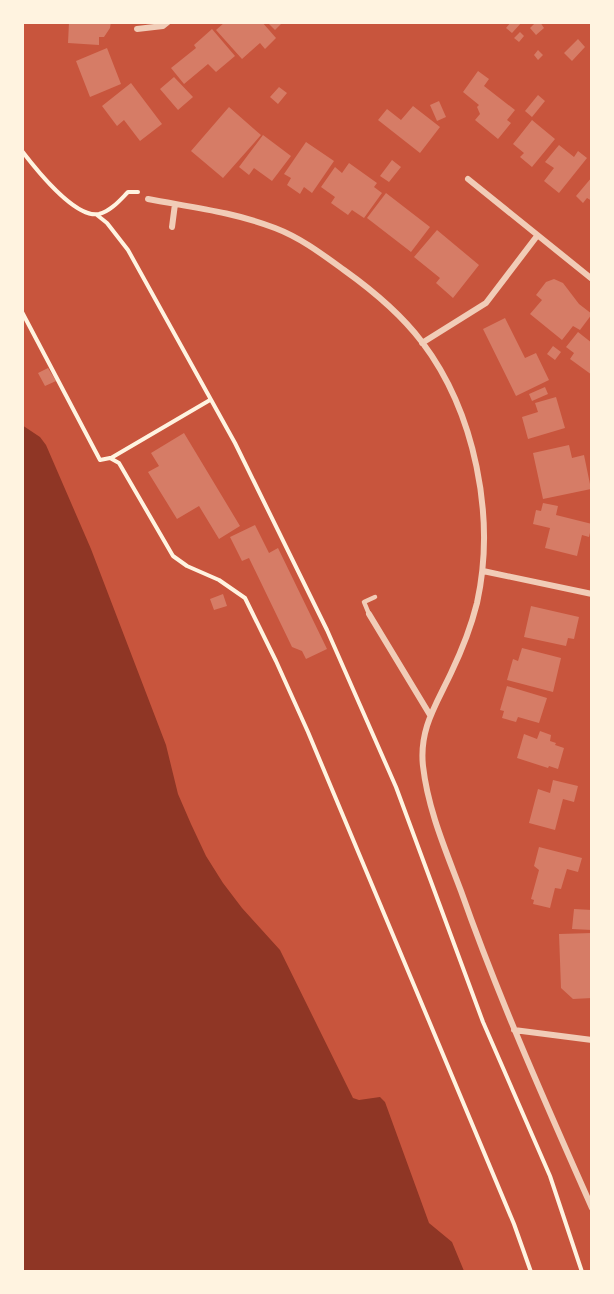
<svg xmlns="http://www.w3.org/2000/svg" width="614" height="1294" font-family="'PT Sans Narrow',sans-serif">
	<style>
		.water { fill: #8f3625 }
		.building { fill: #d67c66 }
		.lines { fill: none; stroke-linecap: round; stroke-linejoin: round }
		.path { stroke: #fff3e0; stroke-width: 4 }
		.service { stroke: #f1ccb7; stroke-width: 4.5 }
		.minor { stroke: #f1ccb7; stroke-width: 6 }
	</style>
	<rect width="100%" height="100%" fill="#c8553d"/>
	<!-- water -->
	<path class="water" d="M22,425L40,437L46,445L91,549L166,745L178,794L191,824L206,856L223,883L242,908L280,950L353,1098L359,1100L380,1097L385,1102L429,1223L452,1242L464,1271H23Z"/>
	<!-- building -->
	<path class="building" d="M69,22H111L110,28L104,37H99V45L68,43Z
		M225,22H262L276,38L265,49L260,43L242,59L216,30Z
		M267,22H283L275,30Z
		M511,22H522L512,33L506,28Z
		M536,22H540L544,28L536,35L530,28Z
		M212,29L235,56L216,72L208,64L184,84L171,68L196,48L194,45Z
		M520,32L524,36L519,42L514,38Z
		M578,39L585,47L572,61L564,53Z
		M107,48L121,84L90,97L76,61Z
		M538,50L543,55L538,60L534,55Z
		M478,71L489,79L484,86L515,110L507,120L511,123L498,139L475,120L480,114L477,107L479,105L463,92Z
		M174,77L193,97L178,110L160,89Z
		M131,83L162,124L140,141L124,120L117,126L102,106Z
		M279,87L287,93L278,104L270,97Z
		M538,95L545,101L532,117L525,111Z
		M439,101L446,117L437,121L430,105Z
		M413,106L440,127L420,153L378,120L387,109L401,120Z
		M229,107L261,135L223,178L191,151Z
		M532,120L555,139L532,167L520,157L524,153L513,144Z
		M263,135L291,156L272,181L254,168L249,175L239,167Z
		M306,142L334,161L312,193L304,187L300,194L287,185L291,178L284,174Z
		M559,145L574,157L578,151L587,158L559,193L544,181L554,168L545,162Z
		M392,160L401,167L389,182L380,176Z
		M349,163L377,183L374,187L382,193L364,218L352,210L348,215L331,203L335,197L321,187L335,167L342,173Z
		M592,177V201L587,198L583,203L576,196Z
		M386,193L430,227L411,252L367,218Z
		M437,230L479,265L453,298L436,283L440,278L414,257Z
		M554,279L563,283L579,304L592,314L580,330L573,326L562,340L530,314L542,300L536,295L546,282Z
		M505,318L525,358L536,353L549,380L516,396L483,329Z
		M578,332L592,343V375L570,359L574,353L566,347Z
		M553,346L561,352L555,360L547,354Z
		M48,368L56,381L45,386L38,373Z
		M545,387L548,394L532,401L529,394Z
		M556,397L565,428L528,439L522,417L538,412L535,403Z
		M184,433L240,526L219,539L199,506L177,519L148,472L159,466L151,453Z
		M569,445L572,458L584,455L591,489L543,499L533,453Z
		M543,503L558,506L556,515L592,524L589,537L582,535L577,556L545,548L550,528L533,524L536,510L541,511Z
		M255,525L269,553L278,548L327,649L306,659L302,651L292,647L249,558L242,561L230,537Z
		M223,594L227,606L214,610L210,599Z
		M531,606L579,617L574,639L568,638L566,646L524,637Z
		M522,648L561,658L553,692L507,680L513,659L518,661Z
		M507,686L547,698L539,723L518,717L516,722L502,718L504,711L500,710Z
		M540,731L551,735L550,741L556,743L555,745L564,748L558,769L549,766L548,768L517,758L524,734L537,739Z
		M553,780L578,786L574,802L563,799L555,830L529,823L538,789L550,793Z
		M539,847L582,858L578,872L567,869L561,889L555,888L550,908L533,904L534,900L531,899L539,870L534,866Z
		M574,909L592,910V930L572,929Z
		M592,933V998L573,999L561,988L559,934Z"/>
	<g class="lines">
		<!-- path -->
		<path class="path" d="M22,151C35,168 75,219 99,214C111,211 120,200 128,192H138
			M97,215L107,223L128,250L235,443L327,630L396,787L483,1022L550,1176L582,1272
			M22,312L100,460L110,458L119,463L173,556L187,566L219,580L245,598L276,661L308,732L514,1224L531,1272
			M111,458L210,400"/>
		<!-- service -->
		<path class="service" d="M369,614L364,602L375,597"/>
		<!-- minor -->
		<path class="minor" d="M137,29L163,26L168,22
			M468,179L592,279
			M148,199C190,207 234,212 275,228C301,238 322,254 344,270C372,290 401,314 422,342C475,412 496,517 477,603C471,627 462,650 451,673C436,705 419,729 423,766C428,810 446,851 461,891C499,999 546,1104 592,1208
			M172,227L175,204
			M422,343L486,303L537,236
			M483,571L592,594
			M369,614L430,715
			M514,1030L592,1040"/>
	</g>
	<!-- border -->
	<rect width="614" height="1294" fill="none" stroke="#fff3e0" stroke-width="48"/>
</svg>
